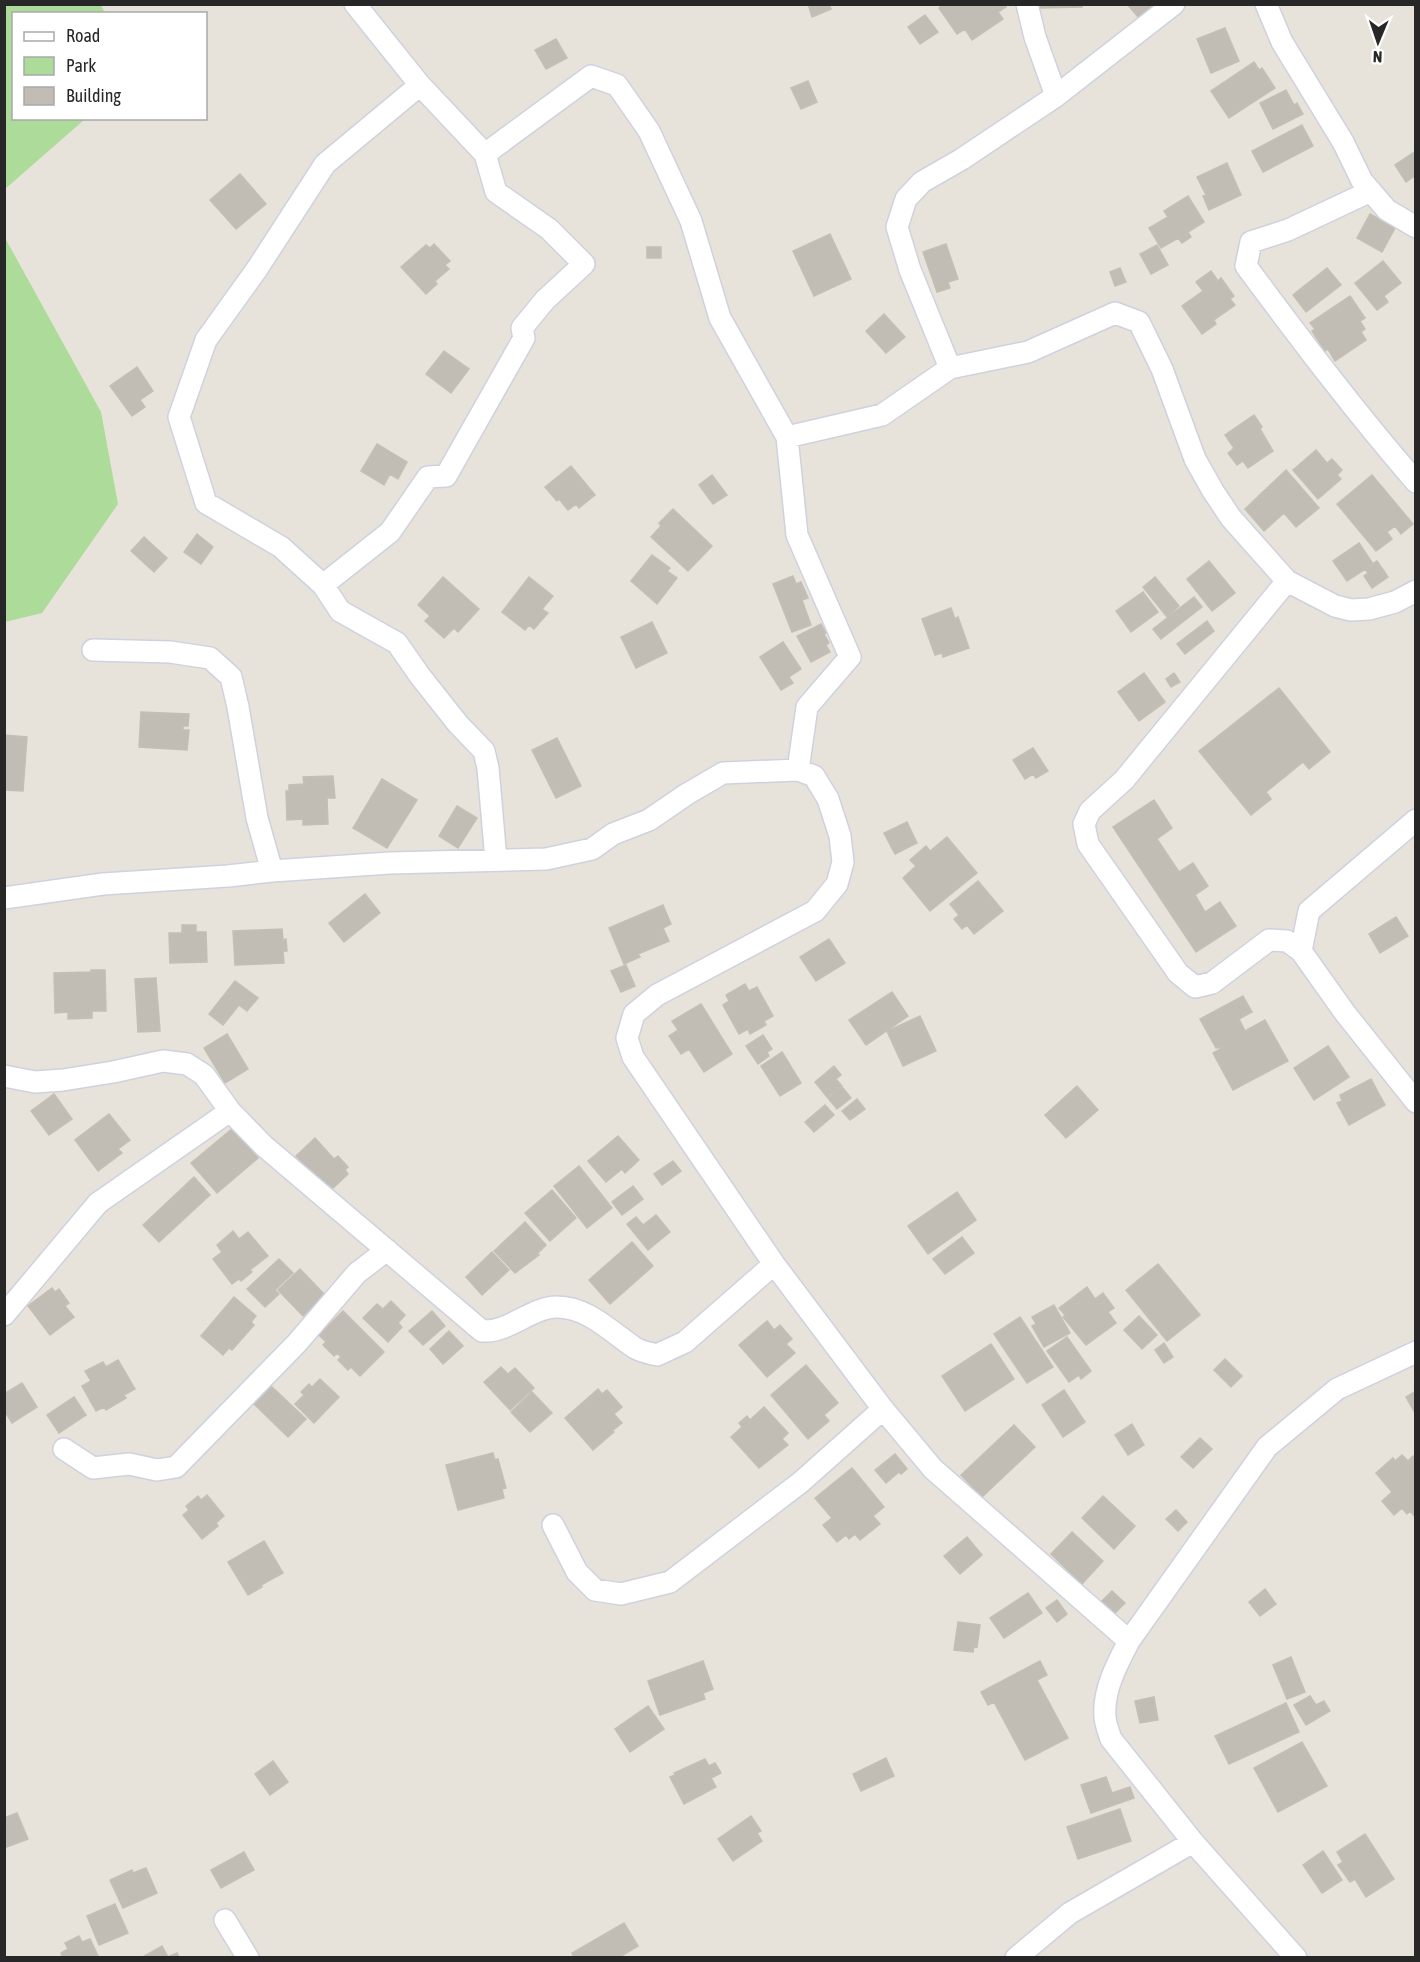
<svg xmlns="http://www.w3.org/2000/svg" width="1420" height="1962" font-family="'Asap Condensed',sans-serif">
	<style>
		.green { fill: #acdb9a }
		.building { fill: #c1bdb5; stroke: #c3bfb4; stroke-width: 1.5 }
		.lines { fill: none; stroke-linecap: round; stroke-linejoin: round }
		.minor-casing { stroke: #cfd1df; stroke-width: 24 }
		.minor { stroke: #fff; stroke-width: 21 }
	</style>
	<rect width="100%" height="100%" fill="#e8e3da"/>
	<!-- green -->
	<path class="green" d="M5,4L101,5L105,13L14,14V118L85,119L5,189Z
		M4,236L101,412L118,504L42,613L5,622Z"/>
	<!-- building -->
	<path class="building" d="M808,4H829L831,9L812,17Z
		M943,4H1004L1006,7L998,12L1003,19L972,40L965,29L957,34L939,8Z
		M1039,4H1082V7L1039,8Z
		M1127,4H1156L1139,18Z
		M925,15L938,32L920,44L908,27Z
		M1225,28L1239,61L1211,73L1197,39Z
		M556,39L567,58L546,69L535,50Z
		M1254,62L1259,70L1262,68L1275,88L1229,118L1211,91Z
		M808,81L817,102L801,109L791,88Z
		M1286,90L1294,105L1297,103L1303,114L1273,129L1260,103Z
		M1302,125L1313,146L1263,172L1252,151Z
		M1416,151V175L1406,182L1395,165Z
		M1227,163L1241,195L1209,210L1203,196L1206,195L1197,177Z
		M240,174L266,204L236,229L210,200Z
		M1188,196L1204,222L1188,232L1191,237L1182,243L1178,238L1161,248L1149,228L1168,217L1164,211Z
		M1370,214L1395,228L1382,252L1357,238Z
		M830,234L851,279L814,296L793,251Z
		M434,244L450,261L445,265L449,269L435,281L437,284L426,294L401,267L426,245L430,248Z
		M946,244L958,279L948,282L950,288L937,292L923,252Z
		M1157,245L1168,265L1151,274L1140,254Z
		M647,247H661V258H647Z
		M1383,261L1401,283L1384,296L1388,302L1377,310L1355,283Z
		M1120,268L1126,282L1115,286L1110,272Z
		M1327,268L1341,285L1306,312L1293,295Z
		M1211,271L1218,281L1221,278L1234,296L1230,299L1235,305L1214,320L1216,324L1202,334L1182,306L1203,291L1196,282Z
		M1350,296L1365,318L1360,321L1365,329L1361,332L1366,340L1335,361L1328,349L1325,351L1312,331L1315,329L1310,323Z
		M884,314L905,337L886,353L866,331Z
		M444,351L469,369L451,393L426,374Z
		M137,367L153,391L140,400L145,407L132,416L110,386Z
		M1254,415L1262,427L1260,429L1273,451L1248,468L1243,461L1237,465L1228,453L1234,448L1225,435Z
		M377,444L407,462L398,479L390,474L384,485L361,471Z
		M1316,450L1327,463L1332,459L1342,470L1337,475L1341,479L1318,499L1293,470Z
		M571,466L595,495L579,508L576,504L568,510L559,499L557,501L545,487Z
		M1286,470L1319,508L1296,527L1284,513L1264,531L1245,509Z
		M712,475L727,495L713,504L699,485Z
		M1372,475L1413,524L1401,534L1395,526L1387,532L1392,539L1376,551L1337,504Z
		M673,509L712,546L688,571L651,537L661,526L659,523Z
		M197,534L213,547L201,564L184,552Z
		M144,537L167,558L154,572L131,551Z
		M1359,543L1373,564L1347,581L1333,561Z
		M652,555L670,568L667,571L677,578L657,604L631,581Z
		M1209,561L1235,593L1212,611L1187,579Z
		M1377,561L1388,577L1372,588L1364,576L1368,573L1365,569Z
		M793,576L796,584L801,582L808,598L802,600L811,625L792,632L773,584Z
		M443,577L479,609L458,632L454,628L444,638L425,621L430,616L418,605Z
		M529,577L553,596L542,609L548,613L534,629L529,625L525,630L502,612Z
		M1155,577L1179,606L1167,617L1143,587Z
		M1143,592L1158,612L1131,632L1116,611Z
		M1194,597L1202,607L1161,639L1153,629Z
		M951,608L955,619L958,617L969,648L943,657L942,653L935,655L922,619Z
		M1207,621L1214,631L1185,654L1177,644Z
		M652,622L667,653L636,668L621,637Z
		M821,624L826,633L824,634L829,643L826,645L830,652L811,662L797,636Z
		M783,642L801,669L789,677L793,683L781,690L760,657Z
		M1144,673L1165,702L1139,721L1118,692Z
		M1174,673L1180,682L1171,687L1166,679Z
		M1279,688L1330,752L1309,769L1303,762L1266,792L1271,799L1251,815L1199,751Z
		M141,712L189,714L188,726H183V730H189L187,750L139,747Z
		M4,735L27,737L23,791L4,790Z
		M557,738L581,786L556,798L532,750Z
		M1033,748L1048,771L1036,778L1033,774L1025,779L1013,760Z
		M333,776L335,798H327L328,824L303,825V819L287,820L286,791H289V785L304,784L303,777Z
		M382,779L417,800L387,848L353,828Z
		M1154,800L1172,828L1157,839L1179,872L1193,863L1208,886L1195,895L1205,912L1220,902L1236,926L1196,952L1113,827Z
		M457,806L477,818L458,848L439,836Z
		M907,822L917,843L895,854L884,833Z
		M947,837L977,873L930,911L903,878L916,866L910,860L926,846L930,851Z
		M978,881L1003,911L974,934L967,925L962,929L954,919L959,915L950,904Z
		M365,894L380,913L344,942L329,923Z
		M663,905L671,924L663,928L669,941L638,954L640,957L624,964L609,928Z
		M1396,917L1408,936L1380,953L1369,934Z
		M182,925H196V932H206L207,962L170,963L169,933H182Z
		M282,929L283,940L286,939L287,951H283L284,963L235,965L233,931Z
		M829,939L845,963L816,981L800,957Z
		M626,965L635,986L621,992L611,971Z
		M91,970H105L106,1011H92V1018L68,1019V1012L55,1013L54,973L91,972Z
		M156,978L160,1031L138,1032L135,979Z
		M235,981L258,998L247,1011L239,1005L223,1025L209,1014Z
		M745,984L749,991L757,987L773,1016L764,1021L766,1025L750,1034L748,1029L739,1034L723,1005L729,1001L726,995Z
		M892,992L908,1016L866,1045L849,1020Z
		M1243,996L1252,1012L1239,1019L1245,1031L1265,1020L1288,1061L1233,1090L1213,1053L1224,1047L1216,1048L1200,1019Z
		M701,1004L732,1054L704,1072L689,1049L681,1054L669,1036L678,1030L672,1021Z
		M920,1016L936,1051L903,1066L887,1031Z
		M227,1034L248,1069L225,1083L204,1048Z
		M763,1035L772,1049L767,1052L769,1056L758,1064L746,1046Z
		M1328,1046L1349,1077L1314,1100L1294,1068Z
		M782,1052L801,1083L780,1096L761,1066Z
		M834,1066L841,1075L836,1079L842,1086L827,1097L815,1082Z
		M1371,1079L1385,1105L1349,1125L1337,1103L1342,1101L1340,1095Z
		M1077,1086L1098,1110L1066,1138L1045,1115Z
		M842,1087L851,1098L837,1109L828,1098Z
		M54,1094L72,1119L49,1135L31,1111Z
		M857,1099L865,1109L850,1120L842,1111Z
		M825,1105L834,1115L814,1132L805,1122Z
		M109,1114L130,1140L118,1149L122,1153L98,1171L75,1140Z
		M233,1128L258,1158L217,1193L191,1163Z
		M618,1136L639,1160L625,1173L622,1169L606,1182L588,1161Z
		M315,1138L334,1159L338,1156L348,1167L345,1170L348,1174L330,1191L296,1156Z
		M673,1161L681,1171L662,1185L654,1174Z
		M579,1166L612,1208L587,1228L554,1186Z
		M194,1177L210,1195L159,1242L143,1225Z
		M633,1186L643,1199L622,1215L612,1202Z
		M552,1190L576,1218L550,1241L525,1213Z
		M957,1192L976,1220L928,1254L908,1226Z
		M656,1215L670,1232L648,1250L627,1224L636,1217L643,1225Z
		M525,1222L546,1245L537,1254L539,1255L515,1273L494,1251Z
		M233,1231L239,1239L248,1232L268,1256L250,1270L252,1272L241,1281L239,1279L232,1284L213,1259L222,1252L217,1245Z
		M962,1237L974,1253L945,1274L933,1259Z
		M632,1242L653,1266L610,1304L589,1280Z
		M492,1252L509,1270L482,1295L466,1277Z
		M279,1259L293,1273L275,1290L279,1294L265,1307L247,1289Z
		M1158,1264L1200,1315L1167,1341L1126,1290Z
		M300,1269L325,1295L303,1316L278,1290Z
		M1087,1287L1095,1299L1103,1293L1114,1308L1108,1312L1116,1323L1086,1345L1063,1317L1065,1315L1059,1308Z
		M52,1288L55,1292L59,1289L69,1303L65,1306L74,1317L50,1335L28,1306Z
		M234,1297L256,1316L251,1322L254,1325L232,1350L229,1348L223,1355L201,1336Z
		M391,1301L405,1315L398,1323L402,1327L388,1342L363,1318L377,1304L383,1309Z
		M1054,1305L1070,1333L1044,1347L1032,1326L1036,1324L1032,1317Z
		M343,1311L384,1352L360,1376L351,1367L348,1370L338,1360L341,1357L337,1353L334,1356L323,1345L326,1342L319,1335Z
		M432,1311L445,1326L423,1345L409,1331Z
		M1139,1316L1157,1335L1142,1349L1124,1330Z
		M1020,1317L1053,1367L1027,1383L994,1334Z
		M767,1321L774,1330L780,1325L792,1339L786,1344L795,1353L767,1377L739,1345Z
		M449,1331L463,1346L443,1364L430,1349Z
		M1067,1337L1091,1371L1081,1379L1079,1375L1069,1382L1047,1351Z
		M1164,1343L1173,1357L1164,1363L1155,1350Z
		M991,1344L1014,1379L965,1411L942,1376Z
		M1225,1359L1242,1376L1231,1387L1214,1370Z
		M118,1360L135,1389L124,1395L126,1398L106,1410L104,1407L96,1411L82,1386L91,1381L85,1371L103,1362L106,1367Z
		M806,1365L838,1403L824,1415L829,1421L808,1439L771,1395Z
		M501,1367L508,1374L515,1368L534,1388L510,1410L484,1382Z
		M320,1379L339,1397L314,1423L295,1404L304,1395L301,1392L309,1384L312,1387Z
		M22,1383L37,1407L12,1423L4,1410V1394Z
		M271,1386L306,1419L288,1437L253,1403Z
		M598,1389L602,1394L607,1390L622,1407L614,1414L622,1423L612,1431L614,1432L593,1450L565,1418Z
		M1064,1390L1085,1422L1063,1437L1042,1405Z
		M1416,1391V1412L1415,1413L1406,1397Z
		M532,1392L552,1413L530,1432L511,1412Z
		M74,1397L86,1415L59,1433L47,1415Z
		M764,1407L788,1433L782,1439L788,1445L759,1468L731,1437L742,1427L739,1423L747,1416L750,1420Z
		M1132,1424L1144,1445L1128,1455L1115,1435Z
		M1014,1425L1035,1447L982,1497L961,1475Z
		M1200,1438L1212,1449L1193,1468L1181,1457Z
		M493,1453L495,1460L498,1459L506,1488L502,1489L504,1498L458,1510L446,1465Z
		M895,1454L907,1469L901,1474L899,1472L886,1483L875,1470Z
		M1402,1455L1408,1461L1413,1456L1416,1459V1518L1410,1511L1407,1514L1402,1508L1394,1515L1382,1501L1392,1492L1376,1473L1393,1458L1395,1461Z
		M852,1468L884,1507L873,1516L880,1524L860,1540L855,1534L849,1539L846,1535L837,1542L823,1525L832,1518L815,1498Z
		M207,1495L224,1516L216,1523L218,1526L202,1539L183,1515L189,1510L186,1506L198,1496L201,1500Z
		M1103,1496L1135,1526L1114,1549L1082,1518Z
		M1176,1510L1187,1522L1178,1531L1166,1519Z
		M1072,1532L1103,1561L1082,1584L1051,1554Z
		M967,1537L982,1555L960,1574L944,1556Z
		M264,1541L283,1573L261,1585L262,1587L248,1595L228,1562Z
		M1265,1589L1276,1604L1260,1616L1249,1602Z
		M1112,1591L1125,1603L1115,1613L1102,1601Z
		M1028,1593L1042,1613L1004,1638L990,1618Z
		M1057,1600L1067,1614L1057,1622L1046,1608Z
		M958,1622L980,1625L977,1647L974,1646L973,1652L954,1650Z
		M1291,1657L1305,1692L1287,1699L1273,1665Z
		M703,1661L713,1689L703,1693L705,1699L660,1715L648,1681Z
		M1040,1661L1047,1675L1037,1680L1068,1738L1025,1760L994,1702L988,1705L981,1692Z
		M1310,1696L1316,1705L1324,1701L1330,1711L1306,1725L1294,1705Z
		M1154,1697L1158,1720L1140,1723L1135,1701Z
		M1286,1703L1299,1732L1229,1764L1215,1736Z
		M648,1706L664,1729L630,1752L615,1729Z
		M1302,1742L1327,1786L1278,1812L1254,1768Z
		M886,1758L894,1776L861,1791L853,1774Z
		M705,1759L709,1766L715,1763L721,1773L711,1778L716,1787L684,1804L670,1777L675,1775L674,1773Z
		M273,1761L288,1782L270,1795L255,1774Z
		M1106,1777L1112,1793L1130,1787L1134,1798L1091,1813L1081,1785Z
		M1120,1809L1131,1841L1078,1859L1067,1827Z
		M17,1813L28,1839L4,1848V1827L7,1826L4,1818Z
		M751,1816L761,1831L757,1833L762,1841L733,1861L718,1839Z
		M1365,1834L1394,1879L1366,1897L1355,1879L1350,1882L1338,1865L1343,1862L1337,1852Z
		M1323,1851L1342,1880L1322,1893L1303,1865Z
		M244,1852L254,1870L221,1888L211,1870Z
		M146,1868L157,1893L123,1908L110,1880L132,1870L133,1873Z
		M115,1904L128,1933L99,1945L87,1916Z
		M624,1923L638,1946L618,1958H574L572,1953Z
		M79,1936L82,1942L90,1939L99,1958H63L61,1953L68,1949L65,1943Z
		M162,1946L168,1957L177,1953L179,1958H141Z"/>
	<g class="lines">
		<!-- minor casing -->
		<g class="minor-casing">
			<path id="minor" d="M355,4L420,85L485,154L591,76L617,85L649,131L691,221L720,318L787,437L797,535L850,657L807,707L798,770
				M1027,4L1035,37L1056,96
				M1266,4L1282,42L1343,142L1362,181L1387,210L1416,227
				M420,85L325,164L257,269L206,340L179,417L206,503L281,547L323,585L340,611L397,643L420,676L458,724L484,751L488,768L496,860
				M1371,191L1288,230L1251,242L1246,266C1301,340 1356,413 1416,482
				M950,368L910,270L897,227L906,199L922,182L962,159L1056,96L1174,4
				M787,437L882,415L950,368L1028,352L1115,313L1139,322L1162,369L1195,459L1213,491L1231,518L1287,581L1335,606L1351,610L1369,609L1395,602L1416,591
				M1287,581L1124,780L1090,811L1084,824L1088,844L1178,973L1195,987L1212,983L1269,940L1287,941L1301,951L1345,1013L1416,1102
				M323,585L390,532L428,477L446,476L524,338L522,328L545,300L584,264L549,229L496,192L485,154
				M93,650L170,652L210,658L231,677L238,707L257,818L272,871
				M4,898L103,884L228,876L272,871L390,863L546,859L592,849L613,834L649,820L687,794L723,773L798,770L814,776L828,799L840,836L843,862L837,884L815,911L657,995L634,1014L627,1038L633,1057L774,1264L883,1409L933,1469L1129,1641
				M1301,951L1309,911L1416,820
				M4,1076L35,1082L63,1080L113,1072L163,1061L187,1064L204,1075L230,1111L264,1146L482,1331C509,1333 531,1307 557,1307C588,1307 611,1332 635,1348C642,1352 650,1353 657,1355L685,1342L774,1264
				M4,1315L98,1203L230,1111
				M64,1449L93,1468L129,1464L157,1470L176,1467L297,1343L357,1273L387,1250
				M553,1525L577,1572L595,1590L621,1594L670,1582L801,1482L883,1409
				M225,1920L248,1958
				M1016,1958L1070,1913L1193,1842
				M1296,1958L1193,1842L1111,1739C1109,1732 1105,1724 1105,1716C1103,1690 1117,1664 1129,1641L1267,1447L1337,1389L1416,1352"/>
		</g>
		<!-- minor -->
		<use href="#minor" class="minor"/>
	</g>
	<!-- border -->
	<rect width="1420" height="1962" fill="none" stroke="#272727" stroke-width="12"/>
	<!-- legend -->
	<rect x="12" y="12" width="195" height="108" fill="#ffffff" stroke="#a9a9a9" stroke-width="1.5"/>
	<rect x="24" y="32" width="30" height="9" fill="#ffffff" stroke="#a9a9a9" stroke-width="1.5"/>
	<text x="66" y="42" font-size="18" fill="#272727">Road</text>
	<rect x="24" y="57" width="30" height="18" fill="#acdb9a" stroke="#a9a9a9" stroke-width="1.5"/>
	<text x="66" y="72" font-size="18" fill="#272727">Park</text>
	<rect x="24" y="87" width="30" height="18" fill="#c1bdb5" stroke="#a9a9a9" stroke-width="1.5"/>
	<text x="66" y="102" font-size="18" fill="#272727">Building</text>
	<!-- north arrow -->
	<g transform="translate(1378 42) rotate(182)" stroke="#ffffff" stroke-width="4.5" paint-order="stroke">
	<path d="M0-4.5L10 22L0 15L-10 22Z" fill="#272727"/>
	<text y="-9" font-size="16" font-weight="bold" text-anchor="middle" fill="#272727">N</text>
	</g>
</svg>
